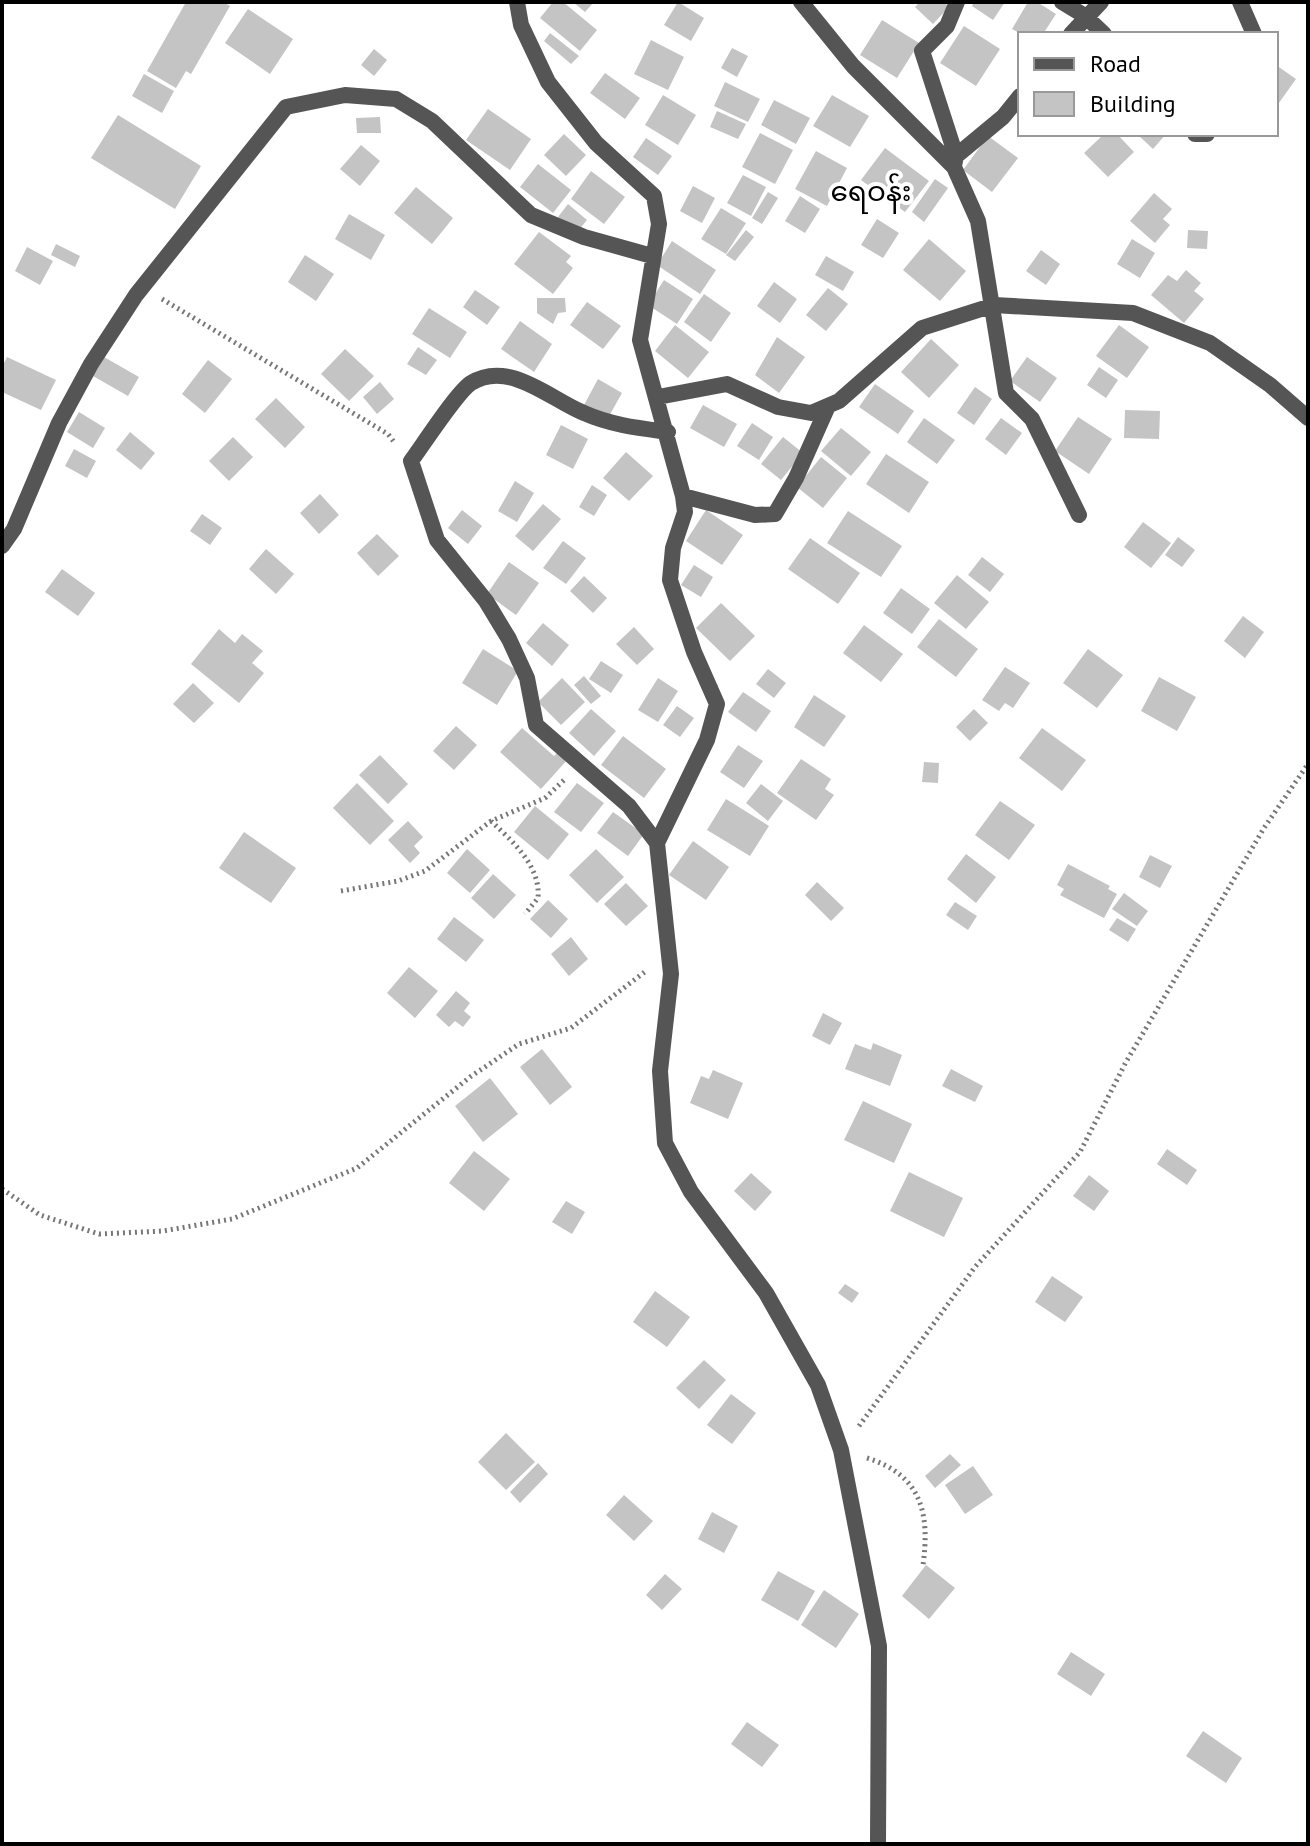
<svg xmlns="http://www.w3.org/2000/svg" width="1310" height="1846" font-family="'PT Sans','Noto Sans Myanmar',sans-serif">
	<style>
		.building { fill: #c4c4c4 }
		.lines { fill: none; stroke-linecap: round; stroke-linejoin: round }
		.path { stroke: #777; stroke-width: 5; stroke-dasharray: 2 4; stroke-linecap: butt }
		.minor { stroke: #555; stroke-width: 16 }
		.labels { text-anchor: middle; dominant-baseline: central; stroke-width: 8; stroke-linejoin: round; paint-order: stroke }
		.quarter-label { font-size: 28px; fill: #000; stroke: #fff }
	</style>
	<rect width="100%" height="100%" fill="#fff"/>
	<!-- building -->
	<path class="building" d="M186,2H223L230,6L191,74L186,71L176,88L147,71Z
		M553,2H563L597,30L580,51L540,18Z
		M573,2H594L585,12Z
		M678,2L704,18L691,41L664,25Z
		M920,2H944L949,7L933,24L915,7Z
		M974,2H1005L993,20L972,6Z
		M1028,2H1037L1056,14L1043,34H1021L1012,29Z
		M248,9L293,39L270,74L225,43Z
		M882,20L919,43L897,78L860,55Z
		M964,26L1000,49L976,86L940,63Z
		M550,33L579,56L571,64L544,41Z
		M651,40L684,57L668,90L634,74Z
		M732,48L748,56L737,77L721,68Z
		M374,49L387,60L374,76L361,65Z
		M1276,65L1296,79L1276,107Z
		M605,73L640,98L625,119L590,93Z
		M144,74L174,91L162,113L132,96Z
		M725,82L760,99L748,122L714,106Z
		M663,95L696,115L678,145L645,125Z
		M832,95L869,116L850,147L813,126Z
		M774,100L810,118L796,144L761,125Z
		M488,109L531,139L510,170L466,140Z
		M717,111L746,124L738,139L710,127Z
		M118,115L201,166L175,209L91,158Z
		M380,117L381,133H357L356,118Z
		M760,133L793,150L775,184L742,167Z
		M564,134L586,155L566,176L544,155Z
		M1104,134H1117L1134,152L1108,177L1084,153Z
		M1137,134H1166L1153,149Z
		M988,136L1018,158L992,192L963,170Z
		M646,138L672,156L658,175L633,157Z
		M361,145L380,161L360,186L340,169Z
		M885,148L929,181L905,212L861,180Z
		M816,151L847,168L827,206L795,189Z
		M538,164L571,190L553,213L520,187Z
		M591,171L625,197L604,224L571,199Z
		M743,175L766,187L751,216L727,203Z
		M935,179L948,188L924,222L912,212Z
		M693,186L715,198L702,223L680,211Z
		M416,187L453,218L432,244L394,213Z
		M768,192L778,198L762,224L752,218Z
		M1154,193L1172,209L1163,219L1170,225L1155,243L1130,221Z
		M800,196L820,209L805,233L785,221Z
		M568,204L587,220L577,232L558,217Z
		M721,208L746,223L726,254L701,239Z
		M349,214L385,235L371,260L335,239Z
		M877,219L899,233L883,258L861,245Z
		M746,230L754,237L735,261L726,255Z
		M1188,230L1208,231L1207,249L1187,248Z
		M539,232L571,256L566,262L573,268L553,294L514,264Z
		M929,239L966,271L940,301L903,270Z
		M1132,239L1155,253L1140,278L1117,264Z
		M672,241L716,270L700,294L657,265Z
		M56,244L80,256L75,267L51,255Z
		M27,247L53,261L40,285L15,271Z
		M1041,250L1060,264L1046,285L1026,271Z
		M305,255L334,274L316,301L288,282Z
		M826,256L854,272L843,291L815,275Z
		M1186,270L1201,283L1194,291L1204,299L1184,323L1151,295L1168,275L1177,281Z
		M664,280L693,299L677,324L648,305Z
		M774,282L797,299L780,323L757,306Z
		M828,288L848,304L826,331L806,315Z
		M475,290L500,307L487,325L463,307Z
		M704,294L731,313L711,342L684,322Z
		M537,298H565L566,312L558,313L553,324L537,313Z
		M587,302L621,326L603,349L570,325Z
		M429,308L467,332L450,358L412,334Z
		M520,321L552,344L534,372L501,349Z
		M675,325L709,352L688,378L655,351Z
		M1119,325L1149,347L1127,378L1096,356Z
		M777,337L805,357L779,393L755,375Z
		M931,339L959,365L929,398L901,372Z
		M418,347L437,360L426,375L407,364Z
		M345,349L374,376L349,401L321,374Z
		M7,357L56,380L41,410L2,392V367Z
		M104,357L139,377L128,396L93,376Z
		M1027,357L1057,378L1040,402L1010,381Z
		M208,360L232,379L205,413L182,394Z
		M1099,367L1118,380L1106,398L1087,385Z
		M598,379L622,393L608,418L584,405Z
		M380,382L394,399L377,414L363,397Z
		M875,384L914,411L898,434L859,407Z
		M975,387L992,399L974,425L957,413Z
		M276,398L305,427L285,448L255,419Z
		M703,405L737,424L724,447L690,428Z
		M1125,410L1160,411L1159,439L1124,438Z
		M79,412L105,428L93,448L67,432Z
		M1078,417L1112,439L1089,474L1055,451Z
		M924,418L955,440L937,464L907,442Z
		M1001,418L1022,433L1006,455L985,439Z
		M752,423L773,437L759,460L737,446Z
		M561,425L588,439L573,469L546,455Z
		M841,428L871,452L851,476L821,451Z
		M130,432L155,453L141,470L116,450Z
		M233,437L253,457L229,481L209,461Z
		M783,437L803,453L781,480L761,464Z
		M74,449L96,461L87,478L65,466Z
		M626,452L653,476L629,501L603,478Z
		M886,454L929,482L909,513L866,484Z
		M821,457L847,478L823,508L797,487Z
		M515,481L534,493L517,522L498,511Z
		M592,485L607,495L594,516L579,507Z
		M320,494L339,515L319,534L300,513Z
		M543,504L561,519L533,551L515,536Z
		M462,510L482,526L468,544L448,528Z
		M706,510L743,535L722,565L686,541Z
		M848,511L902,546L881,577L827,543Z
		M202,514L222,528L210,545L190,531Z
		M1143,522L1171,543L1151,568L1124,547Z
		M377,534L399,556L378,576L357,553Z
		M1178,537L1195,550L1182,567L1165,555Z
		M810,538L860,573L838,604L788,569Z
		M563,541L586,558L566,584L543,568Z
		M266,549L294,574L276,594L249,569Z
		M982,557L1004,574L990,592L968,575Z
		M509,562L539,583L516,615L487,594Z
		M694,565L713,577L701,597L681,585Z
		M62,569L95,593L78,616L45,592Z
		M957,575L989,602L966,629L934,603Z
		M584,576L607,598L593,613L570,591Z
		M901,588L930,609L912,634L883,613Z
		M721,603L755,636L730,661L696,628Z
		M1243,616L1264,632L1245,658L1224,641Z
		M939,619L978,649L956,677L917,647Z
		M543,623L569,645L552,666L526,643Z
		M864,625L903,654L881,682L843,653Z
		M634,627L654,649L637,665L616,644Z
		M219,629L235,643L242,634L263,651L252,663L264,673L239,703L191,664Z
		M483,649L518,671L497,705L462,683Z
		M1088,649L1123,675L1097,708L1063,683Z
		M601,661L623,675L611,693L589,679Z
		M1005,667L1030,683L1013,708L1005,703L999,711L982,700Z
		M768,669L786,683L774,698L756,684Z
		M584,676L601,696L591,704L574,685Z
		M1159,677L1196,697L1177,731L1141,711Z
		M562,678L585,702L561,725L538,702Z
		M658,678L678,691L658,722L638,710Z
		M193,683L214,703L194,723L173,704Z
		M743,692L771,711L756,732L728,712Z
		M814,695L846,716L824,747L794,727Z
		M677,706L694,718L680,737L663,725Z
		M591,709L616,731L594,756L569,733Z
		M974,709L988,723L970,741L956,727Z
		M456,726L477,745L454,770L433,751Z
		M522,728L554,756L559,751L568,759L541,789L500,752Z
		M1042,728L1086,760L1062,791L1019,758Z
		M623,736L666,769L644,798L601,765Z
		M738,745L763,761L744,788L720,772Z
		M380,755L408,784L388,804L359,775Z
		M801,759L831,779L825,789L834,795L816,820L777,793Z
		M924,762L939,763L938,783L922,782Z
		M357,783L394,821L370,845L333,808Z
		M577,783L604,803L581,832L554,812Z
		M761,784L783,801L768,821L746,803Z
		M726,799L769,826L750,856L707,830Z
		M1000,801L1035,825L1009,860L975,835Z
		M535,806L569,834L548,860L514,832Z
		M613,812L644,834L628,856L597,833Z
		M408,821L423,837L414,846L420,853L410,863L388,840Z
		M244,832L296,868L271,903L219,868Z
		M693,841L729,867L706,900L669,875Z
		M467,849L490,870L470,893L447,873Z
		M596,849L624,877L597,903L569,875Z
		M966,854L996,877L976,903L947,879Z
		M1150,855L1172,866L1160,888L1139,877Z
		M1068,864L1110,886L1108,889L1117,894L1104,918L1060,895L1064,889L1057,885Z
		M493,874L516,895L494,919L471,898Z
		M817,882L844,908L831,921L805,895Z
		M626,883L648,906L626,926L604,904Z
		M1124,893L1148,911L1137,926L1112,909Z
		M548,900L568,919L551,938L530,919Z
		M955,902L977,916L968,930L946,915Z
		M454,917L484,940L466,962L437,939Z
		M1117,918L1136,929L1128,942L1109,930Z
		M571,937L588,959L569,976L551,954Z
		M409,967L438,991L415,1018L387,993Z
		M456,991L470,1003L464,1011L471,1017L463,1027L455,1021L449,1027L436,1015Z
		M823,1013L842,1023L830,1045L812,1036Z
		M873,1043L902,1055L890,1086L845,1069L855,1044L871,1050Z
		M542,1049L572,1087L550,1105L520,1067Z
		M951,1069L983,1086L975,1102L942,1086Z
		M713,1070L743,1083L728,1119L690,1103L701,1076L709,1079Z
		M490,1078L518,1114L483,1142L455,1106Z
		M863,1101L912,1124L894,1163L844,1140Z
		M1167,1149L1197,1170L1187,1185L1157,1164Z
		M474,1151L510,1179L484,1211L449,1183Z
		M909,1172L963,1198L944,1237L890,1211Z
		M751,1173L772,1192L755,1211L734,1191Z
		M1089,1175L1109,1191L1094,1211L1073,1196Z
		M566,1201L585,1212L572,1234L552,1222Z
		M1052,1276L1083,1297L1065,1322L1035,1302Z
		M845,1284L859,1293L852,1303L838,1293Z
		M655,1291L690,1317L667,1347L633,1322Z
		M704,1360L726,1380L699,1409L676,1388Z
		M731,1394L756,1413L732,1444L707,1425Z
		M506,1433L535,1462L506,1490L478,1462Z
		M950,1454L961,1465L935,1488L925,1476Z
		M538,1463L548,1474L520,1503L510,1492Z
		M973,1466L993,1495L965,1514L945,1485Z
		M624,1495L653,1521L634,1541L606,1515Z
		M712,1512L738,1526L724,1553L698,1539Z
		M926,1565L955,1588L929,1619L902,1596Z
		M778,1571L815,1591L798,1621L761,1600Z
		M665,1574L682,1589L662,1610L646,1595Z
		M824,1590L859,1614L836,1648L801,1625Z
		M1071,1652L1105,1674L1091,1696L1057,1674Z
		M747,1722L779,1745L762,1767L731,1744Z
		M1203,1731L1242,1758L1226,1783L1186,1756Z"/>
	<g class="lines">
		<!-- path -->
		<path class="path" d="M162,299L388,434L394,442
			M491,821C512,841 541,866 538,898L525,914
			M341,891L398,881L425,871L491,821L545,798L564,780
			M2,1189L40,1215L99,1234L163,1231L232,1219L357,1168L470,1077L519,1044L571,1028L646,971
			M859,1426L975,1267L1080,1152L1126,1062L1264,828L1308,764
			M867,1458C922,1475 930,1514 923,1565"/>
		<!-- minor -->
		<path class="minor" d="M517,2L521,25L548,82L596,143L654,196L659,224L640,340L683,496L685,512L673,548L670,580L694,652L717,704L707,740L657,843L671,974L660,1071L665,1143L691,1192L766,1293L818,1385L841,1450L879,1646L878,1844
			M801,2L853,66L954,167L978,221L1006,393L1032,419L1079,515
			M1062,2L1085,16L1104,34
			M1240,2L1254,34
			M1071,34L1101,2
			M1195,134H1207
			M956,156L922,51L947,26L957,2
			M954,166L956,156L1003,117L1020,96
			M658,397L727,384L778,407L811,413L839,401L922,328L994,305L1133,313L1210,343L1270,385L1308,418
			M683,496L755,515L775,514L796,478L828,406
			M2,546L14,529L59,423L91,364L136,295L286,107L345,95L396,99L432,121L531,215L584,237L652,256
			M657,843L629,806L536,725L527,678L509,639L486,601L437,540L411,461C423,445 457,392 471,383C509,359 551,400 584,413C611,425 638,428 668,432"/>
	</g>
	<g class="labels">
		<!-- quarter labels -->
		<g class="quarter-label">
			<text x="871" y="190">ရေဝန်း</text>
		</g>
	</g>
	<!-- border -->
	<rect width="1310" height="1846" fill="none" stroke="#000000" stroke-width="8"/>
	<!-- legend -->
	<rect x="1018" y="32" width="260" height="104" fill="#ffffff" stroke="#999999" stroke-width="2"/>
	<rect x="1034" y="58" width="40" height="12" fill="#555555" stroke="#999999" stroke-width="2"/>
	<text x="1090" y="72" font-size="24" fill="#000000">Road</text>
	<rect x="1034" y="92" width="40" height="24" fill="#c4c4c4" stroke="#999999" stroke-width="2"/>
	<text x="1090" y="112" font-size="24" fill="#000000">Building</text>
</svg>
